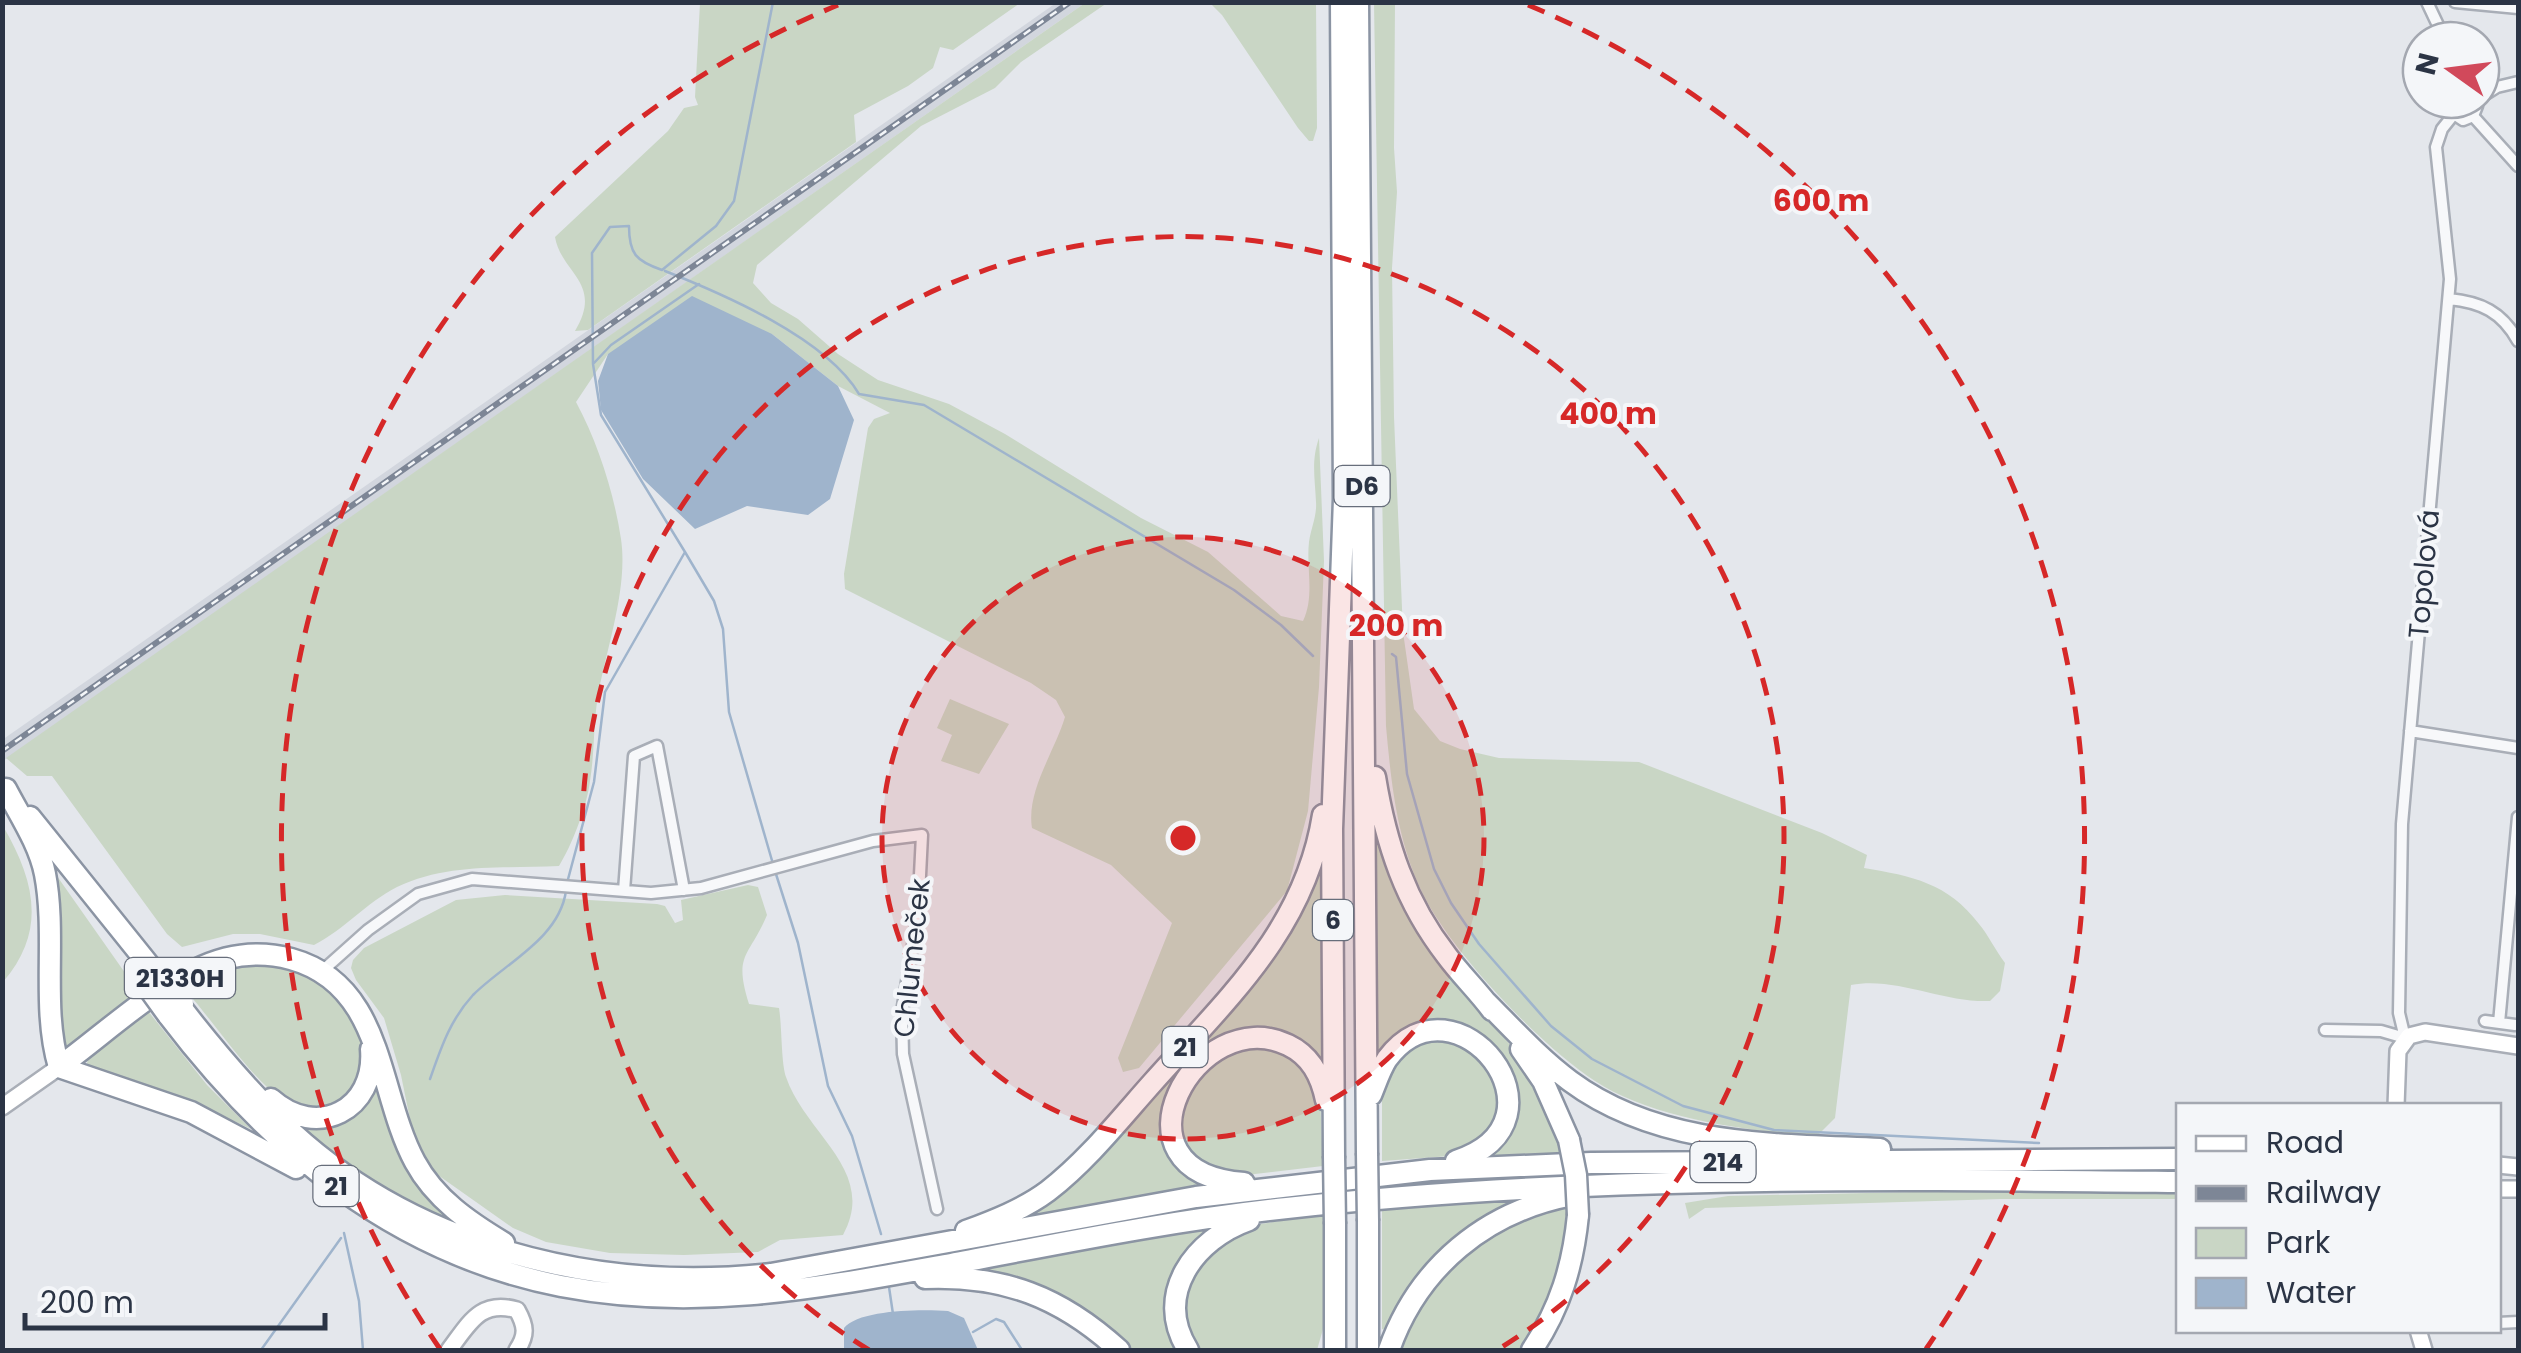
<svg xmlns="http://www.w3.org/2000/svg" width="2521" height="1353" font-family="Poppins,sans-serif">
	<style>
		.built { fill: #d2d6de }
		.green { fill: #c9d6c5 }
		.water { fill: #9fb4cc }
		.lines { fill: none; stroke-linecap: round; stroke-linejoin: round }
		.stream { stroke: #9fb4cc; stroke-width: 2.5 }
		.street-casing { stroke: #a9aeb7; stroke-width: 15 }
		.secondary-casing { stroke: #a9aeb7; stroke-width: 20 }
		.highway-casing { stroke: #8b94a3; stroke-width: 25 }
		.street { stroke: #f7f8fa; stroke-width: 10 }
		.secondary { stroke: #fff; stroke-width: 15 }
		.highway { stroke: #fff; stroke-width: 20 }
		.rail-casing { stroke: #7d8696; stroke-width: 6 }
		.rail { stroke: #f4f6f9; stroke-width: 2.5; stroke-dasharray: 8; stroke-linecap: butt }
		.highway-bridge-casing { stroke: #8b94a3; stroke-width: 25; stroke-linecap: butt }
		.highway-bridge { stroke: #fff; stroke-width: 20 }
		.ring { fill: none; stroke: #d62828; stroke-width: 5; stroke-dasharray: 18 12 }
		.labels { text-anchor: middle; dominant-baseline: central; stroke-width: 8; stroke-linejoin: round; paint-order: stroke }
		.shield { fill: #f4f6f9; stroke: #676e7b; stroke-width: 2.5 }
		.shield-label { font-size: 25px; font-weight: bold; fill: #2b3445 }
		.street-label { font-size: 28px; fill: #2b3445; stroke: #f4f6f9 }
		.centre { fill: #d62828; stroke: #f4f6f9; stroke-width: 5 }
		.ring-label { font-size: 30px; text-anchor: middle; font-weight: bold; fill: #d62828; stroke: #f4f6f9; stroke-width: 8; stroke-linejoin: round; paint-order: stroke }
	</style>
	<rect width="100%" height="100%" fill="#e4e7ec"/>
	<!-- built -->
	<path class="built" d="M1056,3H1085L3,761L2,740Z"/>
	<!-- green -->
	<path class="green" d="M700,3H1020L953,50L940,47L933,68L908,86L854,115L856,142L588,330L575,331C604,283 561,273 555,237L668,131L684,108L698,105L695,97Z
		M1085,3H1107L1021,62L995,88L921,126L757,265L753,283L771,303L798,319L838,354L878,380L949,404L1005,434L1141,518L1208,552L1281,616L1303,621C1315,596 1306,568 1309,542C1311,528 1317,516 1316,502C1315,479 1311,461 1319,438L1324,561L1319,687L1308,811L1287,891L1139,1068L1123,1072L1118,1058L1172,923L1111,865L1032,828C1026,791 1055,751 1065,717L1056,700L1031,683L845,589L844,574L868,428L874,419L890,413L838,386L772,334L608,354L576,402C598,443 614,493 621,539C628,586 608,644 599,690C593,720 595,751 590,781C587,806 572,845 559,866C504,869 449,862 397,887C367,902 344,930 314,945L260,934H233L182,947L167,934L52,776H27L6,758Z
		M1210,3H1316L1317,128L1313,141H1309L1298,128L1222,15Z
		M1374,3H1395L1394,148L1397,192L1392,268L1394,417L1403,632L1414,709L1440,741L1460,749L1499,758L1639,762L1822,833L1867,855L1864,868C1912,876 1948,883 1979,924C1989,936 1995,950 2005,963L2000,991L1990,1001C1944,1003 1895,976 1851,985L1835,1118L1817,1136C1752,1132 1650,1118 1595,1081C1541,1046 1448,949 1421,890C1397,839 1391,782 1386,726Z
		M950,699L1009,724L979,774L941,761L952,735L937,728Z
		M1374,813L1465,988L1534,1075L1564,1154L1488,1157C1548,1112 1506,1013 1432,1026C1411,1029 1400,1033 1386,1050L1377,1049Z
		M3,826C35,881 47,931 3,982Z
		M1322,867L1323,1066L1298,1041L1267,1031L1190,1060L1171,1087L1165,1102L1163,1135L1174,1161L1187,1175L1202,1184L1201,1188L1018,1219L1093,1161Z
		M52,869L142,997L72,1048L61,1044L59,1036L60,955Z
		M748,885L758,887L767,915C749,958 733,953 749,1004L779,1008C782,1026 781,1062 786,1077C806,1135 878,1171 843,1235L780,1240L758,1252L684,1255L610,1253L546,1242L513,1228L435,1173L413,1134L401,1075L384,1018L356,980L351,968L353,960L364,948L456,900L505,895L657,904L665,906L675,923L683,920L681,900Z
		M244,963C256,964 270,963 282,966C325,973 378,1026 362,1073C351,1108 310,1118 280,1098C251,1077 217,1027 193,999L187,984L213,971Z
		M148,1011L207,1085L251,1129C217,1113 183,1098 147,1086C128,1079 103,1079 87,1065L88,1055Z
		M1448,1036L1497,1070L1501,1122L1464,1155L1382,1161V1086L1403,1048Z
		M1266,1044L1301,1060L1320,1096L1323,1166L1238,1176L1195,1164L1180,1144L1183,1093L1222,1054Z
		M378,1088C386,1100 384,1114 388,1127C401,1172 429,1198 464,1228C403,1201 351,1168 299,1126C335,1131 360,1120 378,1088Z
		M2002,1190L2178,1192V1199H2001L1705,1208L1689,1219L1685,1203L1728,1196Z
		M1527,1197L1478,1222L1387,1330L1382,1329V1207Z
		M1570,1197L1561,1272L1522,1350H1396L1415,1307L1472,1242Z
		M1323,1214L1325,1322L1317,1350H1194L1181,1303L1193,1265L1249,1226Z
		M1211,1227C1201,1236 1190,1245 1183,1256C1167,1280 1163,1326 1178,1350H1130L1100,1324L977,1271V1267Z"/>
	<!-- water -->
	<path class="water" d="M692,296L772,334L838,386L854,420L830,499L808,515L747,506L695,529L643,479L601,410L598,381L608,354Z
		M948,1311L964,1318L978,1350H844V1328C859,1309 924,1309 948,1311Z"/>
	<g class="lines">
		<!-- stream -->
		<path class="stream" d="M665,271C723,294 826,338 859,394L924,405L1234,590L1281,625L1313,656
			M594,363L611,345L699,284
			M685,552L714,601L723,629L729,712L773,864
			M1392,654L1396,657L1407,774L1434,869L1451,903L1479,944L1551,1026L1592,1059L1683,1106L1774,1130L2039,1143
			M775,871L798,943L828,1086L852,1136L881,1234
			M567,883L594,782L605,692L685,552L601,415L593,364L592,253L610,227L629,226C629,254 636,261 662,270L716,226L734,201L773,2
			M430,1079C441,1048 450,1020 473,995C505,963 559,939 566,891
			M344,1233L359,1301L363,1350
			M889,1287L893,1314
			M973,1332L996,1319L1004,1322L1022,1350
			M261,1350L341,1238"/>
		<!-- street casing -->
		<g class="street-casing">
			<path id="street" d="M2427,2L2445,40
				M2455,2L2518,8
				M2481,97L2497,87L2518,82
				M2453,100L2454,114L2463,120L2473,116L2477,106L2475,100
				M2473,116L2518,166
				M2449,299C2481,302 2502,312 2518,341
				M2410,731L2518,748
				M624,891L634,756L657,746L684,890
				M321,972L368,930L418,894L472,879L651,893L701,888L873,841L922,835L918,915L902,1012L903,1054L937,1209
				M2485,1021L2515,1025
				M2499,1023L2518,817
				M2325,1030L2381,1031L2405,1038
				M2405,1038L2399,1013L2402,824L2450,279L2436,147L2442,129L2454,114
				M2498,1323L2518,1322"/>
		</g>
		<!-- secondary casing -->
		<g class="secondary-casing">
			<path id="secondary" d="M2396,1106L2398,1051L2409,1036L2425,1032L2518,1046
				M2,1107L59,1067
				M2498,1165L2518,1167
				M2498,1189H2518
				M2418,1330L2424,1350
				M449,1350C469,1324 480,1299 517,1310C526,1326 527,1335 517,1350"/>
		</g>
		<!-- highway casing -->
		<g class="highway-casing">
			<path id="highway" d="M1358,2L1367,1153
				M1375,777C1386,844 1405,902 1447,956C1461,975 1478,991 1492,1010
				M6,789C20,816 39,844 45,874C57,936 41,1007 59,1067
				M30,817L153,970
				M1486,1002C1513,1029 1539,1058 1570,1081C1659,1147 1774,1144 1880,1149
				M180,1006C211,1046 244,1085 280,1121C409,1247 595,1293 771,1274L1196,1197L1430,1170L1591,1163L2178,1159
				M168,1015C269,1148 393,1253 561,1286C696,1312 818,1288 951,1264C1062,1243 1174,1220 1287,1208C1582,1175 1882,1179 2178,1182
				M1521,1049L1543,1081L1569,1140
				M59,1067C103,1035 146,994 195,970C225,955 258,950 291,959C385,985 377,1092 415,1162C435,1199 469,1222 504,1243
				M59,1067L191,1112L296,1168
				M1371,1095C1376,1083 1380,1070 1387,1059C1455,967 1579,1121 1456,1161
				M271,1099C317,1140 376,1110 371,1049
				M1334,1156L1332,829L1344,499L1341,2
				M1244,1183C1101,1173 1197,1001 1288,1045C1311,1056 1321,1076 1326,1100
				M1368,1221V1350
				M1335,1224V1350
				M966,1231C993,1221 1024,1209 1048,1191C1088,1160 1120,1119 1154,1081C1227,999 1305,929 1323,815
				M925,1278C1004,1275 1061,1297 1119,1350
				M1188,1350C1153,1294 1195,1239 1249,1220
				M1389,1350C1418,1267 1486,1211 1573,1195
				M1532,1350C1560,1308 1573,1266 1578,1215"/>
		</g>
		<!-- street -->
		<use href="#street" class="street"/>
		<!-- secondary -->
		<use href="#secondary" class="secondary"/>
		<!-- highway -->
		<use href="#highway" class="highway"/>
		<!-- rail casing -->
		<g class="rail-casing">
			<path id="rail" d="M2,751L1070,2"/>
		</g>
		<!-- rail -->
		<use href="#rail" class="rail"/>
		<!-- highway-bridge casing -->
		<g class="highway-bridge-casing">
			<path id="highway-bridge" d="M153,970L183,1004
				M142,979L168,1015
				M1569,1140L1576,1175L1578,1215
				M1367,1153L1368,1221
				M1334,1156L1335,1224"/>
		</g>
		<!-- highway-bridge -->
		<use href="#highway-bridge" class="highway-bridge"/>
	</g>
	<!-- distance rings -->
	<circle cx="1183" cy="838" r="301" fill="#d62828" fill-opacity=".12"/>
	<g class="ring">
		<circle cx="1183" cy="838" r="301"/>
		<path d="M869 1350A601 601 0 1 1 1497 1350"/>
		<path d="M440 1349A902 902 0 0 1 838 5M1528 5A902 902 0 0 1 1926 1349"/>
	</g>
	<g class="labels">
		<!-- shield labels -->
		<g class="shield">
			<rect x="1334.5" y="466" width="55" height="40" rx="8"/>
			<rect x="1313" y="900" width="40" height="40" rx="8"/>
			<rect x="125" y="958" width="110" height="40" rx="8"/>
			<rect x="1162.5" y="1027" width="45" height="40" rx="8"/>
			<rect x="1690.5" y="1142" width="65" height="40" rx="8"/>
			<rect x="313.5" y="1166" width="45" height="40" rx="8"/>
		</g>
		<g class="shield-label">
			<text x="1362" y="486">D6</text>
			<text x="1333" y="920">6</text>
			<text x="180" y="978">21330H</text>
			<text x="1185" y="1047">21</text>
			<text x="1723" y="1162">214</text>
			<text x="336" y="1186">21</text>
		</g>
		<!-- street labels -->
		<g class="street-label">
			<text transform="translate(2424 574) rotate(-85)">Topolová</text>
			<text transform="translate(912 958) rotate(-84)">Chlumeček</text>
		</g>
	</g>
	<circle cx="1183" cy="838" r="15" class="centre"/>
	<g class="ring-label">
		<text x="1821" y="211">600 m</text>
		<text x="1608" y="424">400 m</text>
		<text x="1396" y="636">200 m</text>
	</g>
	<!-- border -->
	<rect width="2521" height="1353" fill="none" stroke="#2b3445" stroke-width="10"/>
	<!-- legend -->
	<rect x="2176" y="1103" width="325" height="230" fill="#f4f6f9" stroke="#a4a8b1" stroke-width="2.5"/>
	<rect x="2196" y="1136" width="50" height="15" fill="#ffffff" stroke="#a4a8b1" stroke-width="2.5"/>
	<text x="2266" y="1153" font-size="30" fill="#2b3445">Road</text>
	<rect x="2196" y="1186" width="50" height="15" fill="#7d8696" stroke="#a4a8b1" stroke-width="2.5"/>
	<text x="2266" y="1203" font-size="30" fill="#2b3445">Railway</text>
	<rect x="2196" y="1228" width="50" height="30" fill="#c9d6c5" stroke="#a4a8b1" stroke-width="2.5"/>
	<text x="2266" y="1253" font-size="30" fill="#2b3445">Park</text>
	<rect x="2196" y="1278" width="50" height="30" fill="#9fb4cc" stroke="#a4a8b1" stroke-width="2.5"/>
	<text x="2266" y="1303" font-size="30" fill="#2b3445">Water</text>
	<!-- north arrow -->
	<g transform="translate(2451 70) rotate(284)"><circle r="48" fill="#f4f6f9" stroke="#a4a8b1" stroke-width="2.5"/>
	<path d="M0-8L18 38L0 25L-18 38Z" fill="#d1495b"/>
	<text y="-15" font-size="28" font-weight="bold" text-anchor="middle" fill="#2b3445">N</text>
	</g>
	<!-- scale -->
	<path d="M25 1313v15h300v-15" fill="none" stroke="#2b3445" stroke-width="5"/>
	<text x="40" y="1313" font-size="30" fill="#2b3445" stroke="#f4f6f9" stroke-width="8" paint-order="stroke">200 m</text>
</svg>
